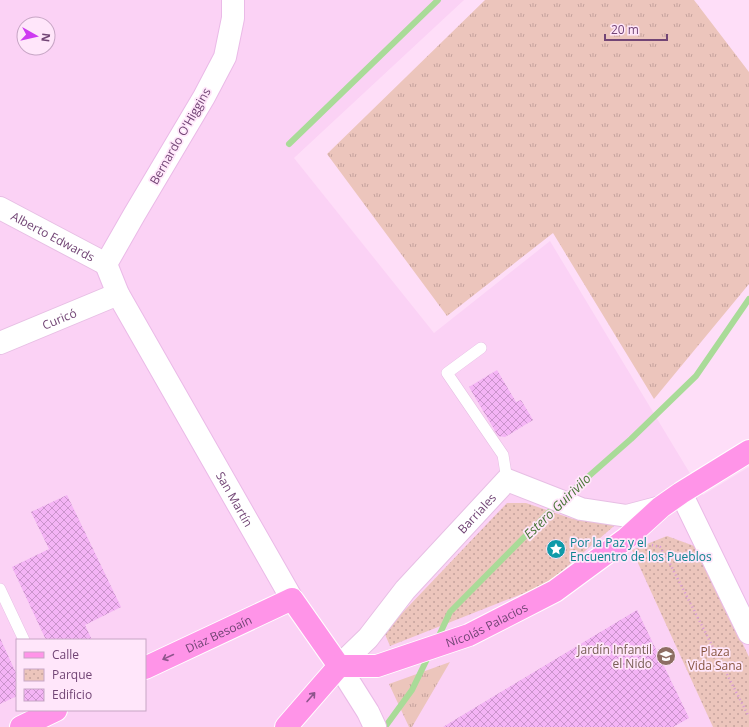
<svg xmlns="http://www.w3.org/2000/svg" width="749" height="727" font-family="'Open Sans',sans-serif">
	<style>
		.residential { fill: #fbd2f5; fill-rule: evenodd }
		.grass { fill: url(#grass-tufts) }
		.park { fill: url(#park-dots) }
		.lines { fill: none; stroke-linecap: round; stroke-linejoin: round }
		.stream { stroke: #a9db98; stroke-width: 6 }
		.building { fill: url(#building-cross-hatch) }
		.lane-casing { stroke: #e7bfe4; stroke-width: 12 }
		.street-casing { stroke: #e7bfe4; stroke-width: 24 }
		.secondary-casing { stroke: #eabae7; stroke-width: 24 }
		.primary-casing { stroke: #fff; stroke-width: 24 }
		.path { stroke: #d898d9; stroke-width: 2.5; stroke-dasharray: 1 3; stroke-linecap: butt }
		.lane { stroke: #fff; stroke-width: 11 }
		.street { stroke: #fff; stroke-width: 22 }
		.secondary { stroke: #fff; stroke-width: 22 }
		.primary { stroke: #ff94e8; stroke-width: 22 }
		.oneway { stroke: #8e558c }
		.labels { text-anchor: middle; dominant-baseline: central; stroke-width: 3.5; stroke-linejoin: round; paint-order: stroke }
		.street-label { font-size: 12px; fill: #724575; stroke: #ffe6fa }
		.culture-label { font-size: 12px; fill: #0d838f; stroke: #ffe6fa; text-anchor: start }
		.education-label { font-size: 12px; fill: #785e54; stroke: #ffe6fa; text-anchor: end }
		.park-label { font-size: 12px; fill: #885641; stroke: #ffe6fa }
		.water-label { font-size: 13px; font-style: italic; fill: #467535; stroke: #ffe6fa }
	</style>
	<defs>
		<pattern id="grass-tufts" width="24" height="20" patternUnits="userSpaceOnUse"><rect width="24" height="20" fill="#ecc5bc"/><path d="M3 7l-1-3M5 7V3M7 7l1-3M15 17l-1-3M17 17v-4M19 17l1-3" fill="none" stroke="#c4a29d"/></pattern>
		<pattern id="park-dots" width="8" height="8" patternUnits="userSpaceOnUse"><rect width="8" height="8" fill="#ecc5bc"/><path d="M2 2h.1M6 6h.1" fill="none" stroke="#c4a29d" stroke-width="1.8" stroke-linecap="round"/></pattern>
		<pattern id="building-cross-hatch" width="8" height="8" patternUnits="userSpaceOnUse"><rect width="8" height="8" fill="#f4b4f5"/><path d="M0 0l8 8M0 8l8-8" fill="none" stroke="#ca94cb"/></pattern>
	</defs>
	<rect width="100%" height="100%" fill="#fedef8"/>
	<!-- residential -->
	<path class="residential" d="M0,0H464L294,158L434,333L550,241L703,495L749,467V727H0ZM24,24H48V48H24ZM17,640H145V710H17Z"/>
	<!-- grass -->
	<path class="grass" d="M485,0H694L749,72V284L654,399L553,233L447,316L327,154Z
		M450,662L412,727H409L389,684Z"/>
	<!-- park -->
	<path class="park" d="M507,503H526L573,519L598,518L614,526L547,584L390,646L384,632Z
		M667,536L697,547L749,657V727H713L632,550Z"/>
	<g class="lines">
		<!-- stream -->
		<path class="stream" d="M289,144L438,0
			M564,498L631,439L696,376L749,299
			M437,640L450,612L557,504
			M385,727L412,690L429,655"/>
	</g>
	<!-- building -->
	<path class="building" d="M497,370L516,402L521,400L533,420L505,437L498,436L469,387Z
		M67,495L121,607L85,625L92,640H46L12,567L49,549L31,512Z
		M637,610L689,718L673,727H443Z
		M0,638L17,675V696L0,704Z"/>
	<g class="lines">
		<!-- lane casing -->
		<g class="lane-casing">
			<path id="lane" d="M481,348L447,373L503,455L507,480
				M0,589L24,640"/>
		</g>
		<!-- street casing -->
		<g class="street-casing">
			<g id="street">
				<path id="s1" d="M0,208L106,264"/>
				<path id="s2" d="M0,343L118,294"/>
				<path id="s3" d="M339,666L368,638L405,590L507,480L581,509L627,516L661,507"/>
			</g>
		</g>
		<!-- secondary casing -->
		<g class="secondary-casing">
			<g id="secondary">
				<path id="s4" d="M233,0V18L225,57L204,97L134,215L106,264L118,294L292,599"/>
				<path d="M681,493L749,633"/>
				<path d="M339,666L368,712L375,727"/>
			</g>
		</g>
		<!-- primary casing -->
		<g class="primary-casing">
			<g id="primary">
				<path id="s5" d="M145,668L292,599L339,666"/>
				<path d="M21,727L56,710"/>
				<path id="s6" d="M286,727L339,666H377L469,635L555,591L627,538L661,507L681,493L749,451"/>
			</g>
		</g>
		<!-- path -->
		<path class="path" d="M652,545L660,547L666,556L749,717"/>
		<!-- lane -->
		<use href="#lane" class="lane"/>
		<!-- street -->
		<use href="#street" class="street"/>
		<!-- secondary -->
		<use href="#secondary" class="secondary"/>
		<!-- primary -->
		<use href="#primary" class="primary"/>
	</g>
	<!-- one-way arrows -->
	<defs><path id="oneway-shaft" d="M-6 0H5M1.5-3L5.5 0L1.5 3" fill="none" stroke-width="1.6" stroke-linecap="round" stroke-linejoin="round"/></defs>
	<g class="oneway">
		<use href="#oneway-shaft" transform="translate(168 657) rotate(155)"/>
		<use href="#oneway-shaft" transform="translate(311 697) rotate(-49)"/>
	</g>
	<!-- icons -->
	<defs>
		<g id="sight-disc" transform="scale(1)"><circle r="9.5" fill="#0f9aa8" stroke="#ffe6fa"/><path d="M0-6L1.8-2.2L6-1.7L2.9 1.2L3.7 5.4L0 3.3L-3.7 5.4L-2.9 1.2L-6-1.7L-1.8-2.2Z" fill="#fff"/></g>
		<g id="school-disc" transform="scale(1)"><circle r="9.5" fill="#8d6e63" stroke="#ffe6fa"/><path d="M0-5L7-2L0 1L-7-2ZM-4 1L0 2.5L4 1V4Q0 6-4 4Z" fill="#fff"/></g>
	</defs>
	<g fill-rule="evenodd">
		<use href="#sight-disc" x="556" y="549"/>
		<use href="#school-disc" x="666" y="656"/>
	</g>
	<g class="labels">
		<!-- street labels -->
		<g class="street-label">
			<text transform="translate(180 136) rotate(-60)">Bernardo O'Higgins</text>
			<text stroke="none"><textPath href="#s1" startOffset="60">Alberto Edwards</textPath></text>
			<text stroke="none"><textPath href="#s2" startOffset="64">Curicó</textPath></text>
			<text stroke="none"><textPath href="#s4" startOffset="565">San Martín</textPath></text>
			<text stroke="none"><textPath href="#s3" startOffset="206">Barriales</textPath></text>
			<text stroke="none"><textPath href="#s6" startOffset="236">Nicolás Palacios</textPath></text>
			<text stroke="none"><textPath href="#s5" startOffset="81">Díaz Besoaín</textPath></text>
		</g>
		<!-- culture labels -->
		<g class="culture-label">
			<text x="570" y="542">Por la Paz y el<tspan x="570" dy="14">Encuentro de los Pueblos</tspan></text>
		</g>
		<!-- education labels -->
		<g class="education-label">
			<text x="652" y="649">Jardín Infantil<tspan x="652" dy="14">el Nido</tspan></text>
		</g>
		<!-- park labels -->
		<g class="park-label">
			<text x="715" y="651">Plaza<tspan x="715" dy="14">Vida Sana</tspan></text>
		</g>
		<!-- water labels -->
		<g class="water-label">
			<text transform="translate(557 506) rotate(-44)">Estero Guirivilo</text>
		</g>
	</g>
	<!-- legend -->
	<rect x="16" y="639" width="130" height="72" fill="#ffe6fa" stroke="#c7a6c5"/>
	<rect x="24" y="652" width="20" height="6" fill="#ff94e8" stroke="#c7a6c5"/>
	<text x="52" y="659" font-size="12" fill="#724575">Calle</text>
	<rect x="24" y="669" width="20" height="12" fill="url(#park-dots)" stroke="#c7a6c5"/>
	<text x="52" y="679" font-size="12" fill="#724575">Parque</text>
	<rect x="24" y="689" width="20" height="12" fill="url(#building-cross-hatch)" stroke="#c7a6c5"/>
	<text x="52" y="699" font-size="12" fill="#724575">Edificio</text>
	<!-- north arrow -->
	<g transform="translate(36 36) rotate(98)"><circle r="19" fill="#ffe6fa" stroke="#c7a6c5"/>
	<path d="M0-3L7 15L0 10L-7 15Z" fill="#ce3af1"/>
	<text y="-6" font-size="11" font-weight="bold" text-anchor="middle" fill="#724575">N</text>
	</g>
	<!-- scale -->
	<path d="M605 34v6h62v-6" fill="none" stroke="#724575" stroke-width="2"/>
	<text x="611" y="34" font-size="12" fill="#724575" stroke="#ffe6fa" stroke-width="3" paint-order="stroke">20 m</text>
</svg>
